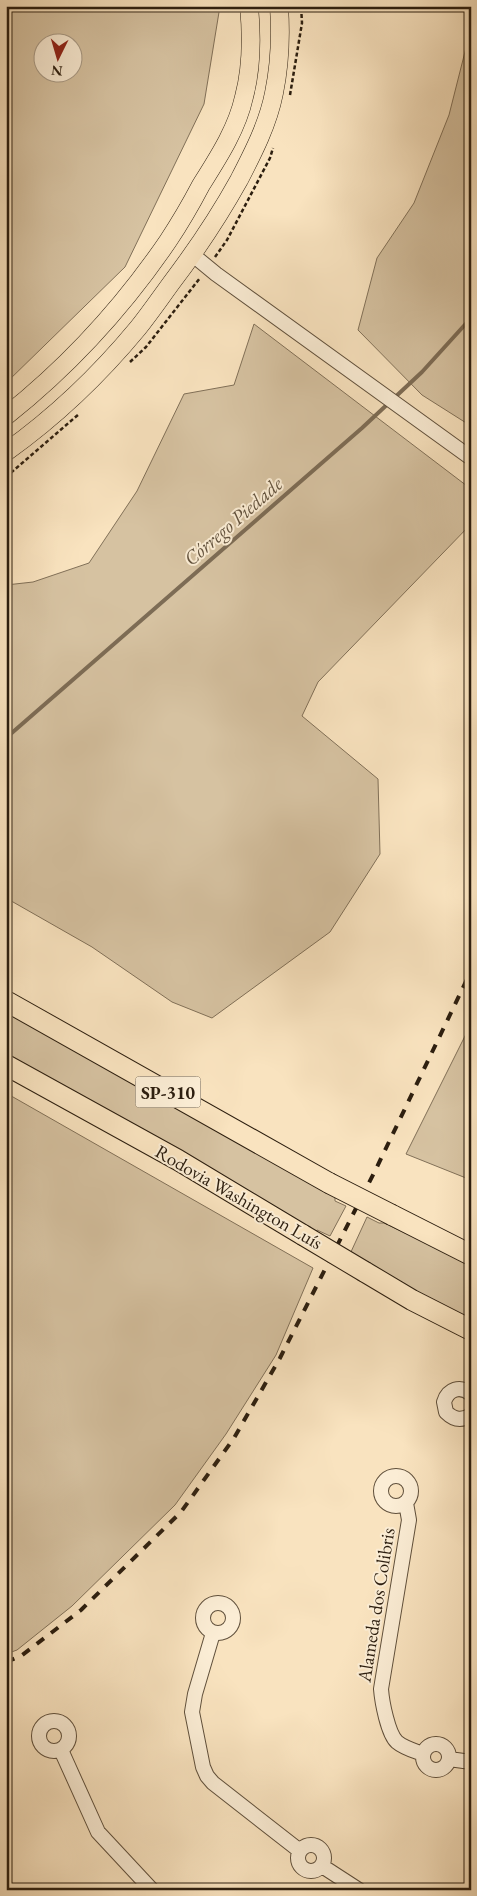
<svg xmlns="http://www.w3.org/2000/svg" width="477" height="1896" font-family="'EB Garamond',serif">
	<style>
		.green { fill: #d6c2a1; stroke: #817058; fill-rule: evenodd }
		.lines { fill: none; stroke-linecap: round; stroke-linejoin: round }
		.stream { stroke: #7d6c55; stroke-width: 4 }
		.minor-casing { stroke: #5f4f3b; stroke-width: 16 }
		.major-casing { stroke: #2c1e0f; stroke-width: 19 }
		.highway-casing { stroke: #2c1e0f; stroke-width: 22 }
		.path { stroke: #2c1e0f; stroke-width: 2.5; stroke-dasharray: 4 2.5; stroke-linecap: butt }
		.minor { stroke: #fbedd5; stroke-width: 14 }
		.major { stroke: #f9e3bf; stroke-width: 18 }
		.highway { stroke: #f9e3bf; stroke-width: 20 }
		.rail { stroke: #2c1e0f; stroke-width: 4; stroke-dasharray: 9 9; stroke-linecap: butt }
		.highway-bridge-casing { stroke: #2c1e0f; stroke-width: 22; stroke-linecap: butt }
		.highway-bridge { stroke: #f9e3bf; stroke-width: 20 }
		.labels { text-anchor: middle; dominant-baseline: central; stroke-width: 4; stroke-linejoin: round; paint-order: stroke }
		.shield { fill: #fbedd5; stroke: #6a5c4a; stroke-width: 1 }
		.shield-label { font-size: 18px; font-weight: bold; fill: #2c1e0f }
		.street-label { font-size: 19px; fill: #2c1e0f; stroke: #fbedd5 }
		.water-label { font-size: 20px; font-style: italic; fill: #62523d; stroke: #fbedd5 }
	</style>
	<rect width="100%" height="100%" fill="#f9e3bf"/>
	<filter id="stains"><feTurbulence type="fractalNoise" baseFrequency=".004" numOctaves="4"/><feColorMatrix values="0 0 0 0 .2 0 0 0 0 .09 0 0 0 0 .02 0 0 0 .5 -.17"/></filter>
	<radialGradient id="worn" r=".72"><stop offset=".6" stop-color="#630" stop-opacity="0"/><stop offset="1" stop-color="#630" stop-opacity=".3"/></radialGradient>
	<!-- green -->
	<path class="green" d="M6,6H220L204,104L125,267L6,383ZM72,42V72H42V42Z
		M471,28V426L422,395L358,330L377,258L414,203L449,115Z
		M254,324L471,489V524L318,682L302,716L378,779L380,854L330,932L212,1018L172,1002L92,947L6,898V585L33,582L89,563L137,491L184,394L234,385Z
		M6,1010L335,1197V1201L346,1206L330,1236L317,1230L315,1233L6,1057Z
		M471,1024V1180L406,1154Z
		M6,1093L313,1268L276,1355L226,1434L175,1505L72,1606L17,1650L6,1654Z
		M367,1217L379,1223H384L471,1264V1321L452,1313L350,1254Z"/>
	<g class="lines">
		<!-- stream -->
		<path class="stream" d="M6,738L362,428L422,372L471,318"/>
		<!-- minor casing -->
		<g class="minor-casing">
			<path id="minor" d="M193,255L216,274L471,458
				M471,1394C460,1385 448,1389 444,1402L446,1412C454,1420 462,1421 471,1415
				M381 1491a15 15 0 1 1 30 0a15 15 0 1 1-30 0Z
				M406,1503L409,1520L381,1689C382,1702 388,1734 397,1742C404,1748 415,1751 423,1754
				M203 1618a15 15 0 1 1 30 0a15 15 0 1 1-30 0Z
				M213,1633L195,1694L192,1712L203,1767L207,1776L213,1783L300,1851
				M39 1736a15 15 0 1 1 30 0a15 15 0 1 1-30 0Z
				M423 1757a13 13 0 1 1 26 0a13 13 0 1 1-26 0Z
				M61,1750L98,1832L152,1890
				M449,1759L471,1762
				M298 1858a13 13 0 1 1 26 0a13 13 0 1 1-26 0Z
				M322,1866L359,1890"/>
		</g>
		<!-- major casing -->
		<g class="major-casing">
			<path id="major" d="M6,416C69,366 123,307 168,241C180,223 191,204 201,185C218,158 237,129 244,97C252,67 252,37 249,6
				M6,452C55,417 100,374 138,328C150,313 161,297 172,282C197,249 219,216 239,180C253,153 268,124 274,93C280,64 281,35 279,6"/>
		</g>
		<!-- highway casing -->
		<g class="highway-casing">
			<path id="highway" d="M6,1001L329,1183
				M6,1065L178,1160L303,1235
				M392,1215L471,1255
				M365,1272L412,1300L471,1330"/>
		</g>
		<!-- path -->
		<path class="path" d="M290,95L302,23L301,6
			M215,257L227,240L270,158L273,148
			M130,362L146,347L200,278
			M6,477L79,414"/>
		<!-- minor -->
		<use href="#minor" class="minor"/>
		<!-- major -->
		<use href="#major" class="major"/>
		<!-- highway -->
		<use href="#highway" class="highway"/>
		<!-- rail -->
		<path class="rail" d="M6,1662L21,1656L81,1610L181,1512L234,1438L280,1358L376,1169L471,971"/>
		<!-- highway-bridge casing -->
		<g class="highway-bridge-casing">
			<path id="highway-bridge" d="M329,1183L392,1215
				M303,1235L365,1272"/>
		</g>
		<!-- highway-bridge -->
		<use href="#highway-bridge" class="highway-bridge"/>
	</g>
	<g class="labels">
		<!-- shield labels -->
		<rect class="shield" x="135.5" y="1076.5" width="65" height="31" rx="4"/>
		<g class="shield-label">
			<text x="168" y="1092">SP-310</text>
		</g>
		<!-- street labels -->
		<g class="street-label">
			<text transform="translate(239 1197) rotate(30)">Rodovia Washington Luís</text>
			<text transform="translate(376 1605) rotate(-81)">Alameda dos Colibris</text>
		</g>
		<!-- water labels -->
		<g class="water-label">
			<text transform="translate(233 521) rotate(-41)">Córrego Piedade</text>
		</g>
	</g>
	<!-- margin -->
	<rect width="477" height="1896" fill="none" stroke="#f9e3bf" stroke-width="25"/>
	<rect x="8" y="8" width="462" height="1881" fill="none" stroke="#2c1e0f" stroke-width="2.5"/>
	<rect x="12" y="12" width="452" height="1871" fill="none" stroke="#2c1e0f"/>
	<!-- north arrow -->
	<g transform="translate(58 58) rotate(185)"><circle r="24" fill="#fbedd5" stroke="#a89a86"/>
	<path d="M0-4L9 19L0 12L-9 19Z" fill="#8f2418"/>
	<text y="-8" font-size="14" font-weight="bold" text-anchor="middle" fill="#2c1e0f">N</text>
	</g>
	<rect width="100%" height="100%" filter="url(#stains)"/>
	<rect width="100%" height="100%" fill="url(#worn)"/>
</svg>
